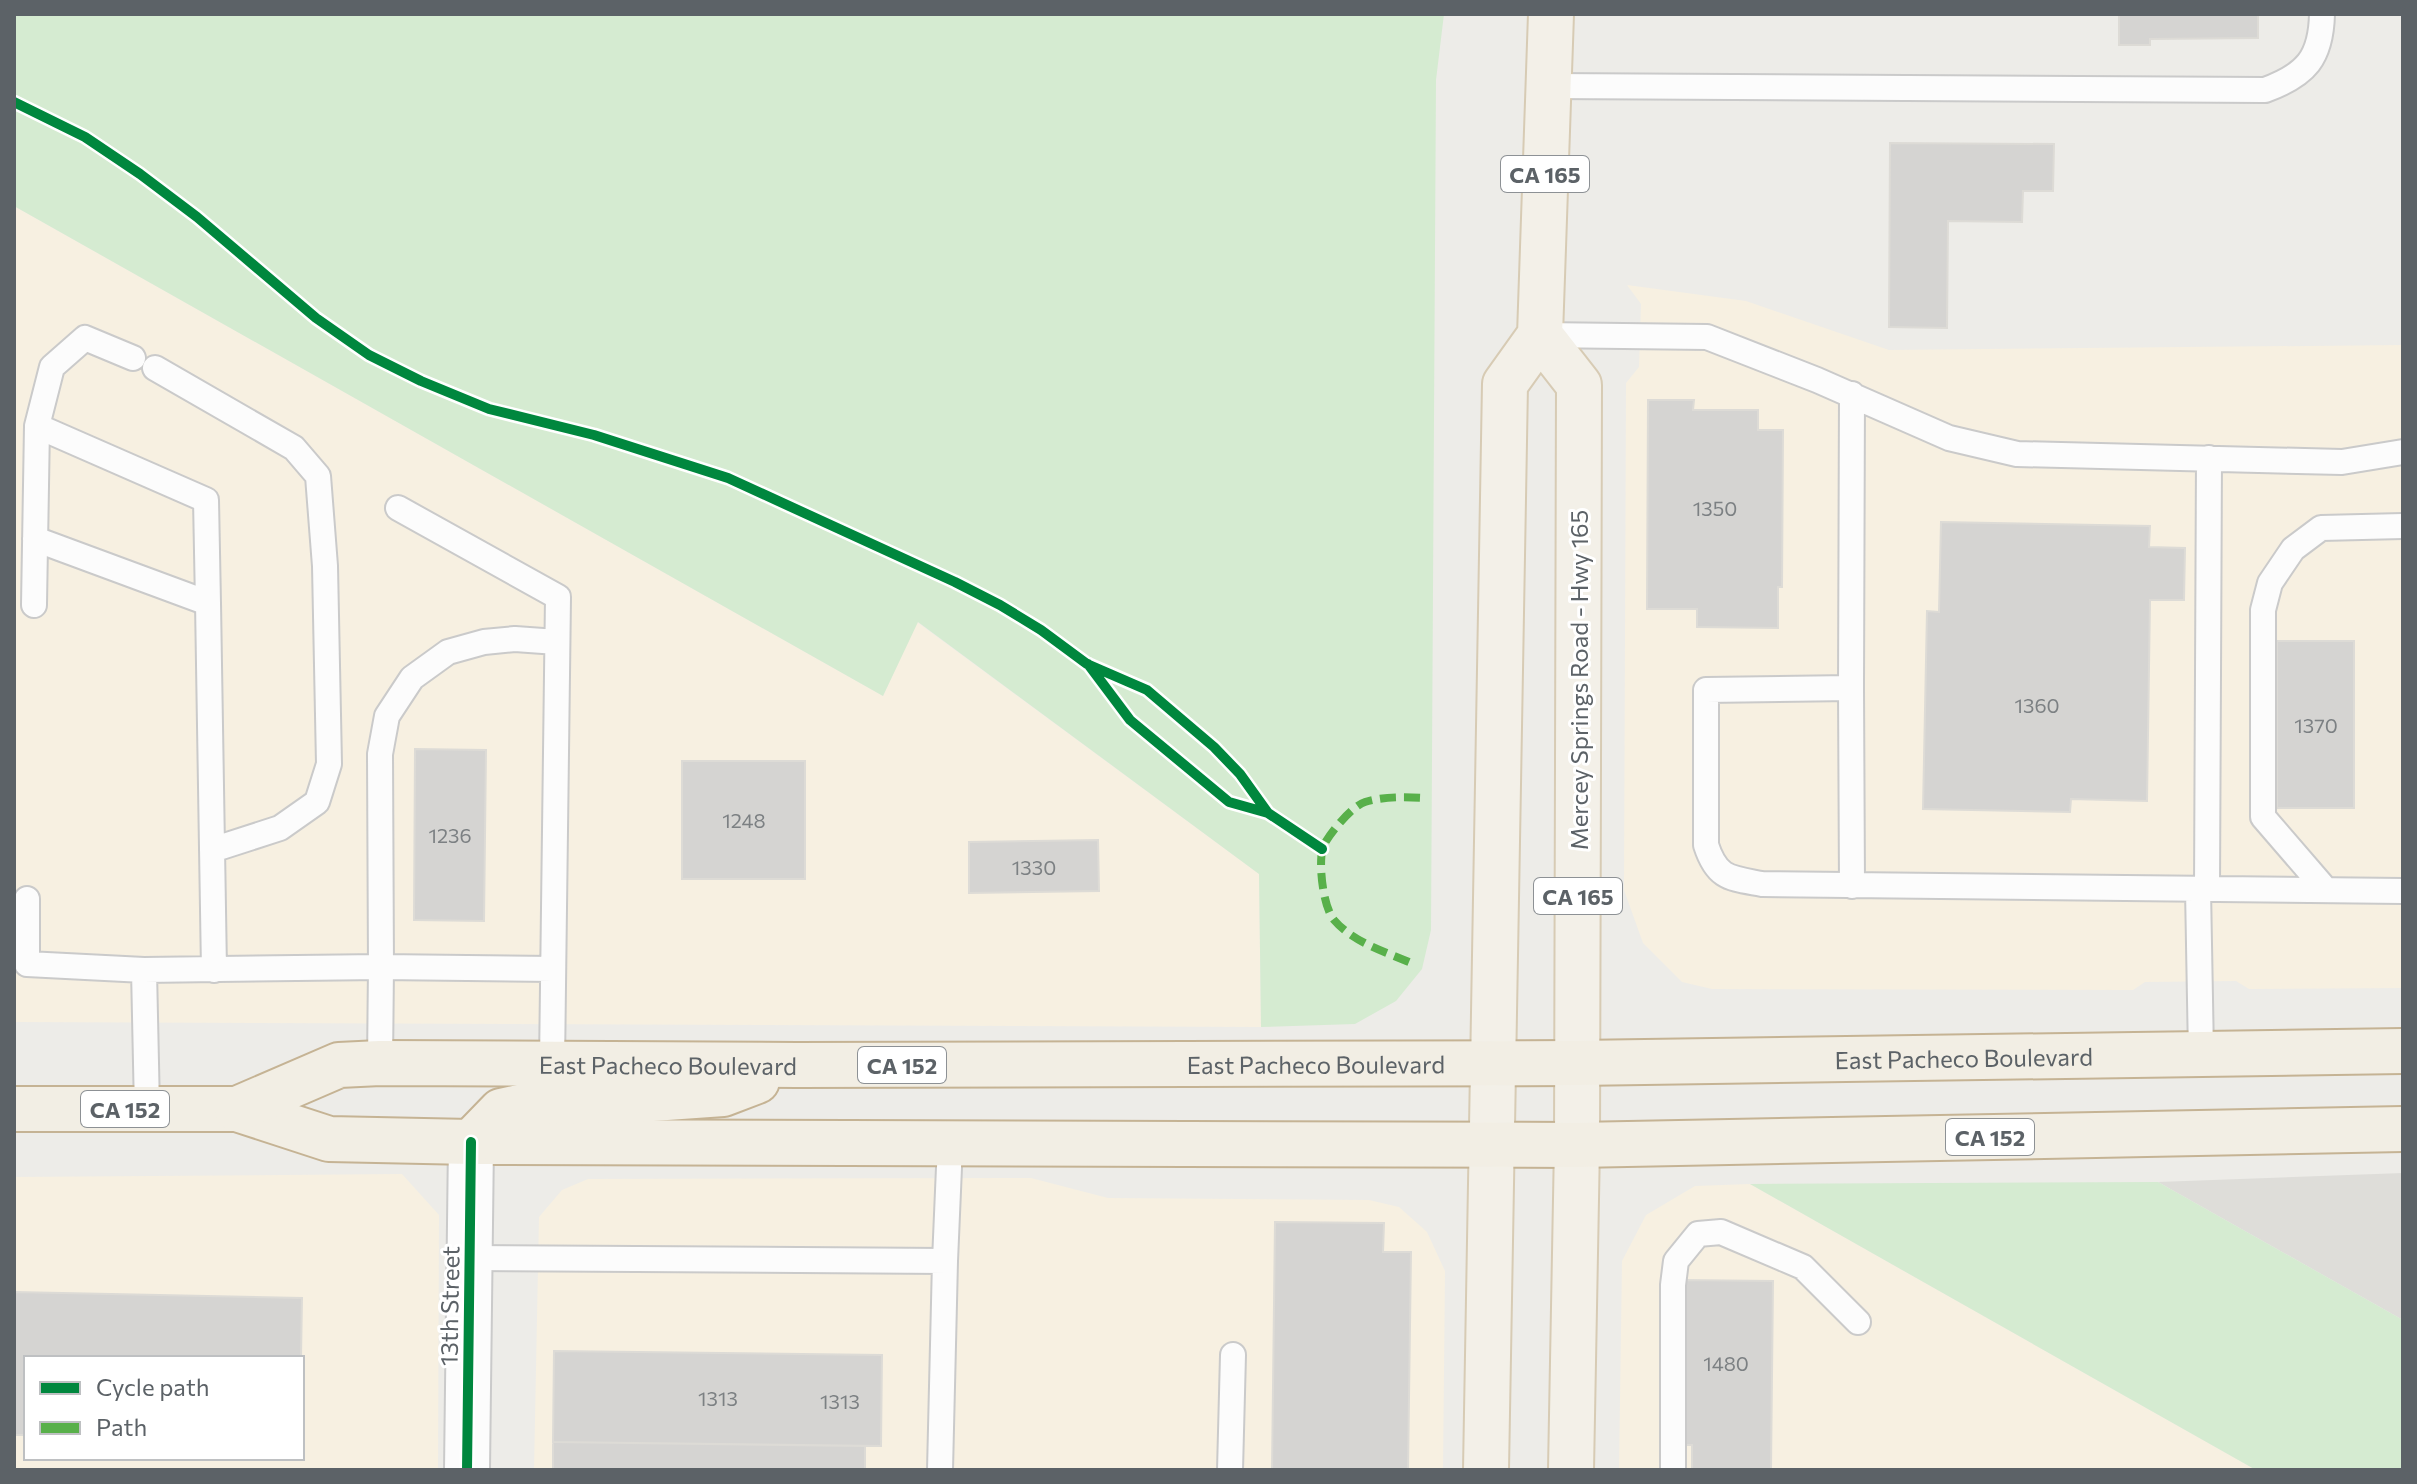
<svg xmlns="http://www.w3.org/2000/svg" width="2417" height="1484" font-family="Commissioner,sans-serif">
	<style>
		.commercial { fill: #f7f0e1; fill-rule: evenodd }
		.industrial { fill: #deddd9 }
		.green { fill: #d5ebd1 }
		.building { fill: #d5d4d2; stroke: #dddbd6; stroke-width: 2 }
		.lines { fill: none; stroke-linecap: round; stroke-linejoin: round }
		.service-casing { stroke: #cacaca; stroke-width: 28 }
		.minor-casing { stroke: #cacaca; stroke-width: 48 }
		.primary-casing { stroke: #d7cbb4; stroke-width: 48 }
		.trunk-casing { stroke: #c5b394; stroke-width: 48 }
		.service { stroke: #fcfcfc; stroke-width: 24 }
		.minor { stroke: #fcfcfc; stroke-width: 44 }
		.primary { stroke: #f3f0e8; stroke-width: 44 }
		.trunk { stroke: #f2eee4; stroke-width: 44 }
		.quiet { stroke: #58b04a; stroke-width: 8; stroke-dasharray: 16 8; stroke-linecap: butt }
		.cycleway-casing { stroke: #fff; stroke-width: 15 }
		.cycleway { stroke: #00873e; stroke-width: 10 }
		.labels { text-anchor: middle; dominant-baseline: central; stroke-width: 6; stroke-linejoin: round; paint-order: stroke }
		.number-label { font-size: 20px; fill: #7c8083 }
		.shield { fill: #fff; stroke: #8d9195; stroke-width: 2 }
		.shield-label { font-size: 22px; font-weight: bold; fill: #5c6267 }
		.street-label { font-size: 24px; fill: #5c6267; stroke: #fff }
	</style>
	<rect width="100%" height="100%" fill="#edece8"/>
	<!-- commercial -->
	<path class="commercial" d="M14,206L883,696L917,622L1259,874L1261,1027L14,1022Z
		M1627,285L1746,301L1889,350L2403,345V988L2249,989L2236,981L2145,982L2133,990L1712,989L1682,982L1643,943L1624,890L1626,383L1639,367L1641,304Z
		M402,1174L439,1215L438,1470H14V1177ZM26,1358H302V1458H26Z
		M1031,1178L1108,1198L1369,1200L1399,1207L1427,1232L1445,1271L1443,1470H534L539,1217L562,1190L588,1179Z
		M1750,1184L2256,1470H1619L1622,1261L1646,1215L1695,1186Z"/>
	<!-- industrial -->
	<path class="industrial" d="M2403,1173V1320L2158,1182Z"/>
	<!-- green -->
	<path class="green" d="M14,14H1444L1436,80L1431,930L1422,969L1396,1001L1355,1024L1261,1027L1259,874L918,622L883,696L14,206Z
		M2158,1182L2403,1320V1470H2256L1750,1184Z"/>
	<!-- building -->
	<path class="building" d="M2119,14H2258V38L2150,39V45H2119Z
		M1890,143L2054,144L2053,191H2023L2022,222L1948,221L1947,328L1889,327Z
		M1648,400H1694L1693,410H1758V430H1783L1782,587H1778V628L1697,627V609H1647Z
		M1941,522L2150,526L2149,547L2185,548L2184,600H2150L2147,801L2071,799L2070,812L1923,809L1927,611L1939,612Z
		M2277,641H2354V808H2277Z
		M415,749L486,750L484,921L414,920Z
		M682,761H805V879H682Z
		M1098,840L1099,891L969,893V842Z
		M1275,1222L1384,1223L1383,1252H1411L1408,1470H1272Z
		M1681,1280L1773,1281L1771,1470H1692V1445H1680Z
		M14,1292L302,1298L301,1358H26V1435H14Z
		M554,1351L882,1355L881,1446L553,1442Z
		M553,1442L865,1446V1470H553Z"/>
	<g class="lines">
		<!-- service casing -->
		<g class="service-casing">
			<path id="service" d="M1548,86L2265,90C2306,75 2321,58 2322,14
				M1540,335L1707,337L1817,380L1949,438L2017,454L2342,462L2403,452
				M155,368L294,448L318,476L325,566L329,764L317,802L280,828L212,850
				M1852,394L1851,688L1706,690V845C1717,879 1730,878 1762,884L2403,891
				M37,426L206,500L208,603
				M398,508L558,597L552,1064
				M35,539L208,603L214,970
				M34,605L37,426L52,367L85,338L133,358
				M1851,688L1852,886
				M2198,889L2201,1054
				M2207,889L2209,458
				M2326,890L2263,817V610L2270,583L2293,549L2321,528L2403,526
				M27,899V964L144,970
				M553,969L381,967L380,754L387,716L412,678L448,652L484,642L515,639L557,642
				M147,1109L144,970L381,967L380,1063
				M469,1258L945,1261L940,1470
				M945,1261L950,1144
				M1230,1470L1233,1355
				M1673,1470V1285L1676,1261L1698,1234L1721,1232L1803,1267L1858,1322"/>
		</g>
		<!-- minor casing -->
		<g class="minor-casing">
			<path id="minor" d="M467,1470L471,1142"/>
		</g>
		<!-- primary casing -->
		<g class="primary-casing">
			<path id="primary" d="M1540,335L1579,385L1577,1145L1571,1470
				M1486,1470L1505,384L1540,335L1551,14"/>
		</g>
		<!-- trunk casing -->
		<g class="trunk-casing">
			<g id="trunk">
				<path d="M14,1109H237L329,1139L471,1142L1577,1145L2403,1129"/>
				<path id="s1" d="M237,1109L339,1065L380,1063L797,1065L1577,1063L2403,1051"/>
				<path d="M471,1142L501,1111L542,1102L638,1100L723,1094L757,1081"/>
			</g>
		</g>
		<!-- service -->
		<use href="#service" class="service"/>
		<!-- minor -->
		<use href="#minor" class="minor"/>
		<!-- primary -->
		<use href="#primary" class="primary"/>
		<!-- trunk -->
		<use href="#trunk" class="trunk"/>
		<!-- quiet -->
		<path class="quiet" d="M1409,962C1383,951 1353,942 1334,920C1323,907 1318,863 1323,847C1328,835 1352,806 1365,802C1385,796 1407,797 1427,798"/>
		<!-- cycleway casing -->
		<g class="cycleway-casing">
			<path id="cycleway" d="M14,102L85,137L140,174L197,217L316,318L369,355L421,381L489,409L594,435L728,478L955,582L1000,605L1041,630L1087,664L1147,690L1214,747L1240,774L1268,813
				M1088,664L1130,720L1229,802L1268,813L1322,849
				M467,1470L471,1142"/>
		</g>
		<!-- cycleway -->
		<use href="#cycleway" class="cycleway"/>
	</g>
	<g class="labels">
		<!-- number labels -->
		<g class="number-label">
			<text x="1715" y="508">1350</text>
			<text x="2037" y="705">1360</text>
			<text x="2316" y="725">1370</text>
			<text x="744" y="820">1248</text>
			<text x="450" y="835">1236</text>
			<text x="1034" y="867">1330</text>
			<text x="1726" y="1363">1480</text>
			<text x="718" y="1398">1313</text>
			<text x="840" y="1401">1313</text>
		</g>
		<!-- shield labels -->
		<g class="shield">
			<rect x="1501" y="156" width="88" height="36" rx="6"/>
			<rect x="1534" y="878" width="88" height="36" rx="6"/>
			<rect x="858" y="1047" width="88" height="36" rx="6"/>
			<rect x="81" y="1091" width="88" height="36" rx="6"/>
			<rect x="1946" y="1119" width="88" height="36" rx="6"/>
		</g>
		<g class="shield-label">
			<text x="1545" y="174">CA 165</text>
			<text x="1578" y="896">CA 165</text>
			<text x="902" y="1065">CA 152</text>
			<text x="125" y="1109">CA 152</text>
			<text x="1990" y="1137">CA 152</text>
		</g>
		<!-- street labels -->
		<g class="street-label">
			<text transform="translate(1578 680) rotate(-90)">Mercey Springs Road - Hwy 165</text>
			<text stroke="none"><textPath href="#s1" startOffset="1736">East Pacheco Boulevard</textPath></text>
			<text stroke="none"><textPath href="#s1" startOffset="1088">East Pacheco Boulevard</textPath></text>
			<text stroke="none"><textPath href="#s1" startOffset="440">East Pacheco Boulevard</textPath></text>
			<text transform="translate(449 1306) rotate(-89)">13th Street</text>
		</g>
	</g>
	<!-- border -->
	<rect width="2417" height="1484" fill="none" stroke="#5c6267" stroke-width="32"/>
	<!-- legend -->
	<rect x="24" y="1356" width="280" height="104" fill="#ffffff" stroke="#bec0c2" stroke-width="2"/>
	<rect x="40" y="1382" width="40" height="12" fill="#00873e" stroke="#bec0c2" stroke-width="2"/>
	<text x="96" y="1396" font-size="24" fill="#5c6267">Cycle path</text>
	<rect x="40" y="1422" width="40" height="12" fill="#58b04a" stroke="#bec0c2" stroke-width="2"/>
	<text x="96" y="1436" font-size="24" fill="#5c6267">Path</text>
</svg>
